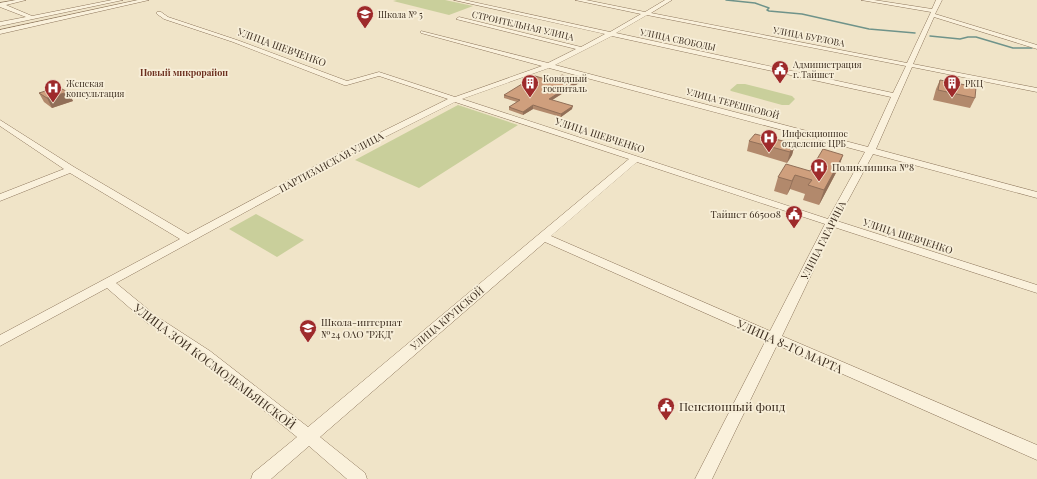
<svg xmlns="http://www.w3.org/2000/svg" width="1037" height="479" font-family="'Playfair Display',serif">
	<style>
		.green { fill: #c9cf9b }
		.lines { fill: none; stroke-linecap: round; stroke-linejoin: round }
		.stream { stroke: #6f938a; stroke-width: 1.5 }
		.minor-casing { stroke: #8d765c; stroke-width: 1 }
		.tertiary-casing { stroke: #8d765c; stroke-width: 1 }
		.minor { fill: #faf1dc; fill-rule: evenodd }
		.tertiary { fill: #faf1dc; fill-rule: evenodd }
		.wall { fill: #b2896c }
		.shaded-wall { fill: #916f58 }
		.building { fill: #cf9f7d; stroke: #916f58 }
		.labels { text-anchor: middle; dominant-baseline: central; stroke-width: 3.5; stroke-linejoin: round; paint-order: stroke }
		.far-poi-label { font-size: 9px; fill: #3d2e20; stroke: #f7eed8; text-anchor: start }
		.far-street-label { font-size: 9px; fill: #3d2e20; stroke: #f7eed8 }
		.far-neighbourhood-label { font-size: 9px; font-weight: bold; fill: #6b2e1e; stroke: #f7eed8 }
		.street-label { font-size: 10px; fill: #3d2e20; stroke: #f7eed8 }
		.poi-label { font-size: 10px; fill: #3d2e20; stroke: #f7eed8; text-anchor: start }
		.near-street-label { font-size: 12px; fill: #3d2e20; stroke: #f7eed8 }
		.near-poi-label { font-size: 12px; fill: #3d2e20; stroke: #f7eed8; text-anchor: start }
	</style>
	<rect width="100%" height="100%" fill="#f0e4c8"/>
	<!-- green -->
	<path class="green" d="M397,0H445L473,6L449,15L393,1Z
		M737,84H745L792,96L795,99L789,105H782L731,91L730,90Z
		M458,105L518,125L419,188L355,160Z
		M256,214L304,240L277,257L229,229Z"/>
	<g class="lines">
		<!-- stream -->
		<path class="stream" d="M726,0L755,3L769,8L767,10L769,11L802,14L869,29L915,33
			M930,36L960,39L968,37H976L1013,48H1032"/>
		<!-- minor casing -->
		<g class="minor-casing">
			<path id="minor" d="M16,0H26L6,5L32,16L112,0H123L0,26V22L26,17L0,7V3Z
				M454,0H464L610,32L641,14L575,0H586L645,12L665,0H672L651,13L907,63L931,12L861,0H874L932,9L936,0H942L935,14L1037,45V49L934,17L913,64L1037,88V92L912,67L876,149L1037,192V198L873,154L837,221L1037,285V293L834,227L782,336L1037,445V460L777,345L712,479H695L766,340L545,242L320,437L365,473L367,479H347L309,446L271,479H251L253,473L297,437L200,359L146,322L107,288L0,346V335L180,239L70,173L0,201V194L64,169L0,126V120L74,167L188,234L347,149L448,99L379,76L347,85H344L233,42L164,19L157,14V12H161L168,17L237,40L347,81L379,72L455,97L542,66L421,33V31L548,63L576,49L456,19L459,17L581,47L605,34ZM647,15L906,66L893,93L616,33ZM612,36L891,97L868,147L555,65ZM549,68L865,152L828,219L462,99ZM455,102L629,159L308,427L210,351L156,316L116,283L353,153ZM637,162L825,224L770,331L551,236Z"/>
		</g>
		<!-- tertiary casing -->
		<g class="tertiary-casing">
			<path id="tertiary" d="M138,0H149L0,34V30Z"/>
		</g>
		<!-- minor -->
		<use href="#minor" class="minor"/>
		<!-- tertiary -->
		<use href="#tertiary" class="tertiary"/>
	</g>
	<!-- wall -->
	<path class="wall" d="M940,80L975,98L970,108L933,100L936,89Z
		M552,81L579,83L552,100L572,109L561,117L533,109L523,115L509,110V107L517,102L504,98V95Z
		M68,92L73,101L52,108L44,102L39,93Z
		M749,141L795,144L792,155L787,163L747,151Z
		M843,155L838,169L819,205L803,200L805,194L790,189L787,195L774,191L778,177L810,171Z"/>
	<!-- shaded-wall -->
	<path class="shaded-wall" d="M579,80V83L549,102V99Z
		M68,92L73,101L52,108L47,98Z
		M533,105V109L523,115V112Z
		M573,106L572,109L561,117V114Z
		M795,144L792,155L787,163L790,152Z
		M843,155L838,169L819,205L824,190Z
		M795,175L790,189L787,195L792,181Z"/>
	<!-- building -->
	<path class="building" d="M562,75L579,80L549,99L573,106L561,114L533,105L523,112L509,107L520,100L504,95L535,76L552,81Z
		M940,80L976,87L975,98L938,90Z
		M58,87L68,92L47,98L39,93Z
		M755,134L795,144L790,152L749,141Z
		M823,149L843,155L824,190L808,185L812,180L795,175L792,181L778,177L786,164L810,171Z"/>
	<!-- icons -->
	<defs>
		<g id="school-pin" transform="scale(0.9)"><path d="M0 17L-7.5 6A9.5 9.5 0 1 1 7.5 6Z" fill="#9e2a2b" stroke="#f7eed8"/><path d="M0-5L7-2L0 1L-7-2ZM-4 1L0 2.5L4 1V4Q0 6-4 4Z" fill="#fff"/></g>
		<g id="civic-pin" transform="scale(0.9)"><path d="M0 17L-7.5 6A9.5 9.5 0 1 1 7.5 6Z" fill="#9e2a2b" stroke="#f7eed8"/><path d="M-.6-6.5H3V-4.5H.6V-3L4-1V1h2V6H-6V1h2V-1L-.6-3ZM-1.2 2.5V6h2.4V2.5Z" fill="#fff"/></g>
		<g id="building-pin" transform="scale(0.9)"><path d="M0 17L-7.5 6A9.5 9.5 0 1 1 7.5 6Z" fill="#9e2a2b" stroke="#f7eed8"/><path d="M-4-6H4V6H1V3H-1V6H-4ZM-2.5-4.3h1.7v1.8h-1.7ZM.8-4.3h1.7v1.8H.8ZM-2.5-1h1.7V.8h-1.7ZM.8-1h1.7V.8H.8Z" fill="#fff"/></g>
		<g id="hospital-pin" transform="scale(0.9)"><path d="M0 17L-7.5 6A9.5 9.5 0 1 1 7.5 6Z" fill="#9e2a2b" stroke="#f7eed8"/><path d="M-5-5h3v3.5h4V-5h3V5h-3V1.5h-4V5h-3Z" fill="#fff"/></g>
	</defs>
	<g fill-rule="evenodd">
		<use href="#school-pin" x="365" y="14"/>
		<use href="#civic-pin" x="780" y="69"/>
		<use href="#building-pin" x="530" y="83"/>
		<use href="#building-pin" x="952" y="83"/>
		<use href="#hospital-pin" x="53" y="88"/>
		<use href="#hospital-pin" x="769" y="138"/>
		<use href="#hospital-pin" x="819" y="167"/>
		<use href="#civic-pin" x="794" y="214"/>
		<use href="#school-pin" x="308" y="328"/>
		<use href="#civic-pin" x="666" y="406"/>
	</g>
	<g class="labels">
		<!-- far-poi labels -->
		<g class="far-poi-label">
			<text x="378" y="14">Школа № 5</text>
			<text x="793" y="64">Администрация<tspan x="793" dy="10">г. Тайшет</tspan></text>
			<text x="543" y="78">Ковидный<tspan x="543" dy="10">госпиталь</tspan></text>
			<text x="66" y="83">Женская<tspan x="66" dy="10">консультация</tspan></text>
			<text x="965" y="83">РКЦ</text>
			<text x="782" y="133">Инфекционное<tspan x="782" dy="10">отделение ЦРБ</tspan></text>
		</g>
		<!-- far-street labels -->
		<g class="far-street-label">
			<text transform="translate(523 25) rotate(13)">СТРОИТЕЛЬНАЯ УЛИЦА</text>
			<text transform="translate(809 36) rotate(11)">УЛИЦА БУРЛОВА</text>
			<text transform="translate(678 39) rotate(12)">УЛИЦА СВОБОДЫ</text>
			<text transform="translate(733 103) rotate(15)">УЛИЦА ТЕРЕШКОВОЙ</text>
		</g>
		<!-- far-neighbourhood labels -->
		<g class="far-neighbourhood-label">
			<text x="184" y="72">Новый микрорайон</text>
		</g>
		<!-- street labels -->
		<g class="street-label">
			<text transform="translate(282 47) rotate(20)">УЛИЦА ШЕВЧЕНКО</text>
			<text transform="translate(600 135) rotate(18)">УЛИЦА ШЕВЧЕНКО</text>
			<text transform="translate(331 162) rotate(-28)">ПАРТИЗАНСКАЯ УЛИЦА</text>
			<text transform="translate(908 236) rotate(18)">УЛИЦА ШЕВЧЕНКО</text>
			<text transform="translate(823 240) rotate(-63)">УЛИЦА ГАГАРИНА</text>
			<text transform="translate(447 318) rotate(-40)">УЛИЦА КРУПСКОЙ</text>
		</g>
		<!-- poi labels -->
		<g class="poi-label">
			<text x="832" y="167">Поликлиника №8</text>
			<text x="781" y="214" text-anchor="end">Тайшет 665008</text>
			<text x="321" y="322">Школа-интернат<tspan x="321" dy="12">№24 ОАО "РЖД"</tspan></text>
		</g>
		<!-- near-street labels -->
		<g class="near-street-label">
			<text transform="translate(790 346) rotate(24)">УЛИЦА 8-ГО МАРТА</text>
			<text transform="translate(215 366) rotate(37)">УЛИЦА ЗОИ КОСМОДЕМЬЯНСКОЙ</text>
		</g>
		<!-- near-poi labels -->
		<g class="near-poi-label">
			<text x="679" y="406">Пенсионный фонд</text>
		</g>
	</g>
</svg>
